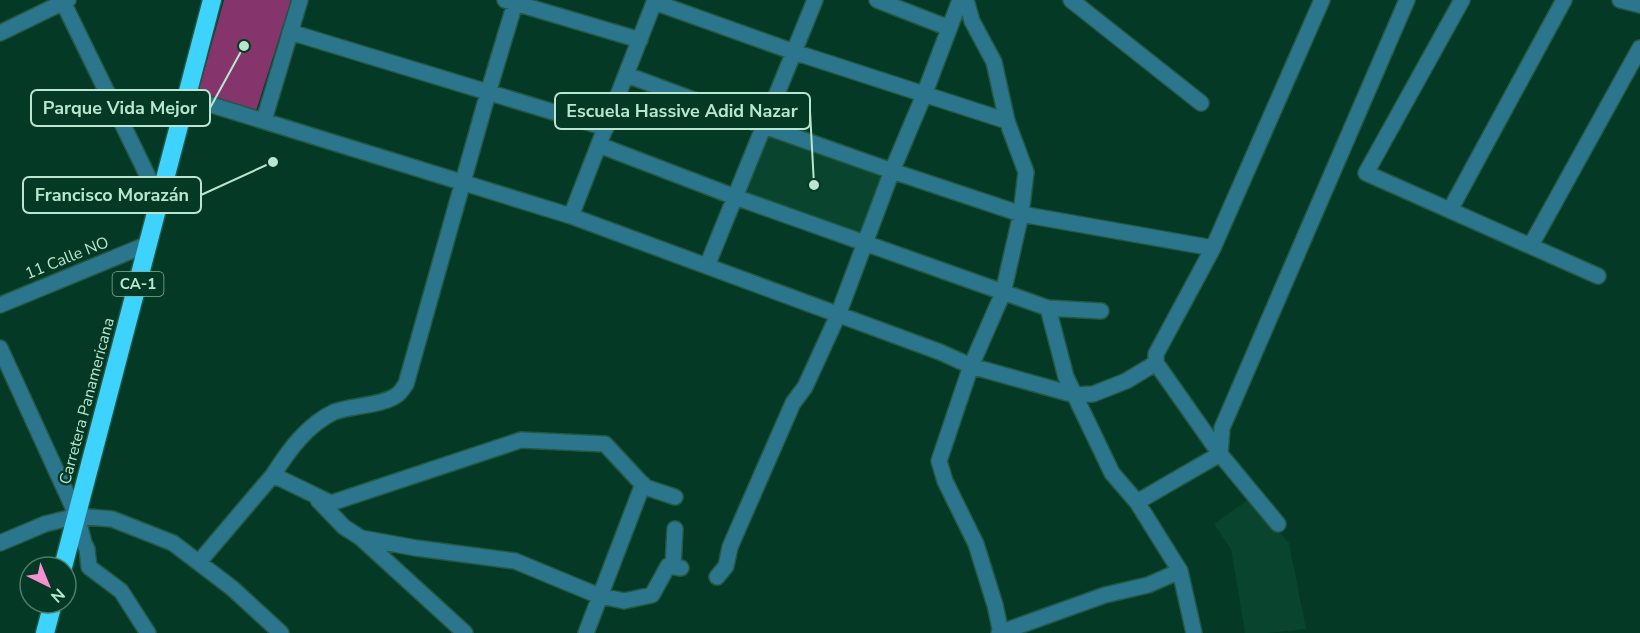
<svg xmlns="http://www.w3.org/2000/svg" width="1640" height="633" font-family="'Nunito Sans',sans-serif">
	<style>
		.built { fill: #09452e }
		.green { fill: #86346c }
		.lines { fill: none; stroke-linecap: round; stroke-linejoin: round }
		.minor-casing { stroke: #245843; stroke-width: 18 }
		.highway-casing { stroke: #245843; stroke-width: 21 }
		.minor { stroke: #2b768d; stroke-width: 15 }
		.highway { stroke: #3ed3fd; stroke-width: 18 }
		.labels { text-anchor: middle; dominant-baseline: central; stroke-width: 4.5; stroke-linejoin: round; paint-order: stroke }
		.shield { fill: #033925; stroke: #83b19b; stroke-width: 1.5 }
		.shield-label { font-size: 15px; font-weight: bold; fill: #bae5ce }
		.street-label { font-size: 16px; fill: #bae5ce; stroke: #033925 }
		.leader { fill: none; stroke: #bae5ce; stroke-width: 2 }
		.callout-dot { fill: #bae5ce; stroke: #033925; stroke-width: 2 }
		.callout { fill: #033925; stroke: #bae5ce; stroke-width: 2 }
		.callout-label { font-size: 18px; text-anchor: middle; font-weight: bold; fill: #bae5ce }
	</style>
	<rect width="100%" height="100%" fill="#033925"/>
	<!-- built -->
	<path class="built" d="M767,136L883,176L860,236L743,194Z
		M1249,499L1289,543L1306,629L1267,633H1245L1231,549L1214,524Z"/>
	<!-- green -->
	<path class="green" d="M224,0H291L256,111L198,93Z"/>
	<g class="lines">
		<!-- minor casing -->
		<g class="minor-casing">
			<path id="minor" d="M62,0L159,199
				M505,0L640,40
				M877,0L949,28
				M966,0L972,21L994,62L1007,121L1026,172L1021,214L1003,293L971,366L939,461L945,481L976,544L995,605L1001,633
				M1071,0L1201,103
				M1322,0L1213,248L1156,354V363L1220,454L1222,428L1407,0
				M1462,0L1366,173L1598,276
				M1620,0L1640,5
				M654,2L794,52L1007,121
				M290,32L606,128
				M0,33L68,0
				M627,75L764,126L892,171L1021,214L1213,248
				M186,97L571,216L940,352L971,366L1075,395L1093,394L1126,381L1156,363
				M264,120L300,0
				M599,145L735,197L1048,308L1066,377L1112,473L1137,502L1180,571L1194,633
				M1450,210L1564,0
				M571,216L655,0
				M1531,245L1640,48
				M707,266L815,0
				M0,305L148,244
				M1048,308L1101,311
				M0,348L77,516L84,543L87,549L89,567L121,591L148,633
				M273,475C289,450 307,425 334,412C352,405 382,406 397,395C401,392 403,388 406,384L488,93L516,0
				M318,500L344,527L361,538L416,548L515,561L597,595L624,601L652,595L668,566L681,568
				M1137,502L1220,454L1278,524
				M361,538L465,633
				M0,543L45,524L77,516L112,519L173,543L232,588L281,633
				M199,562L273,475L331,503L521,440L605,444L645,487L675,497
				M673,567L675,529
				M717,577L726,566L730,547L793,403L805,387L838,315L892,171L924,95L960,0
				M586,633L643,484
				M999,633L1105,595L1148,585L1180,571"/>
		</g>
		<!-- highway casing -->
		<g class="highway-casing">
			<path id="highway" d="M63,567L212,0
				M45,633L53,603"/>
		</g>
		<!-- minor -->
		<use href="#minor" class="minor"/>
		<!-- highway -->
		<use href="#highway" class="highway"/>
	</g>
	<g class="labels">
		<!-- shield labels -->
		<rect class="shield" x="112.5" y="272" width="51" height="24" rx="4.5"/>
		<g class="shield-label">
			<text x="138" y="284">CA-1</text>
		</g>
		<!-- street labels -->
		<g class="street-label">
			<text transform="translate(67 258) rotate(-22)">11 Calle NO</text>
			<text transform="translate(87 401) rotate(-75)">Carretera Panamericana</text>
		</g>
	</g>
	<!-- callouts -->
	<path class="leader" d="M244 46L210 108M814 185L810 111M273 162L201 195"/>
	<g class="callout-dot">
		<circle cx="244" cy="46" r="6"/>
		<circle cx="814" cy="185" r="6"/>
		<circle cx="273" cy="162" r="6"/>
	</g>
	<g class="callout">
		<rect x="31" y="90" width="179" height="36" rx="6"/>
		<rect x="555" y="93" width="255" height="36" rx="6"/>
		<rect x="23" y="177" width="178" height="36" rx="6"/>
	</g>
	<g class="callout-label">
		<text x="120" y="114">Parque Vida Mejor</text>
		<text x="682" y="117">Escuela Hassive Adid Nazar</text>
		<text x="112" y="201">Francisco Morazán</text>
	</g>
	<!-- north arrow -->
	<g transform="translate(48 585) rotate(137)"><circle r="28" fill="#033925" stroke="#4c7e69" stroke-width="1.5"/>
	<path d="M0-4.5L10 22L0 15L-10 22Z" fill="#f590d1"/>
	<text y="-9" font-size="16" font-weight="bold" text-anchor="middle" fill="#bae5ce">N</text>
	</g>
</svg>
